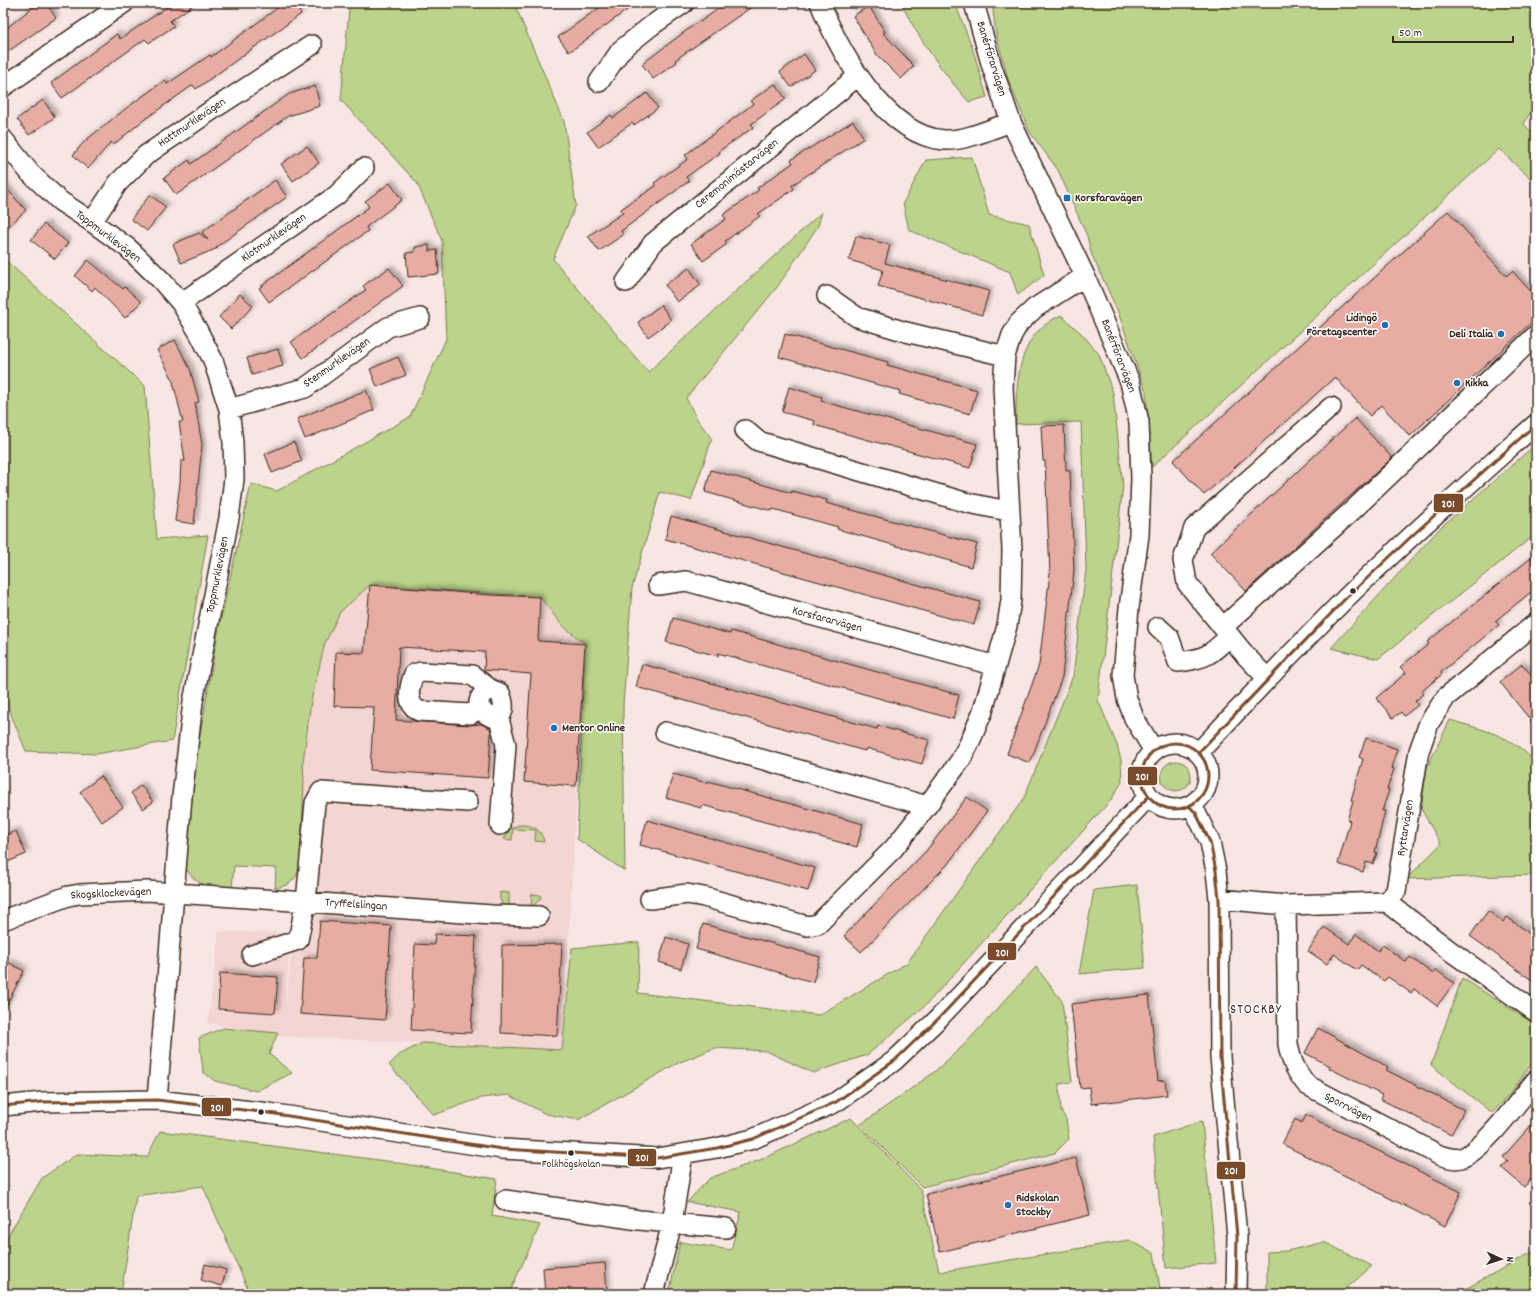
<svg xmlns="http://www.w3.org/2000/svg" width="1539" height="1297" font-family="Dekko,sans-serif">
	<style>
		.built { fill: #f3d5d1 }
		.green { fill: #bbd38a; stroke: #7b7e54 }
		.building { fill: #e7ada4; stroke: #3b2a1e; filter: url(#shadow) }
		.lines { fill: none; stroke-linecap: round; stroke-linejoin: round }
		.minor-casing { stroke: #3b2a1e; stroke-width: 22 }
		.minor { stroke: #fff; stroke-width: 19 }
		.bus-1-casing { stroke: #fff; stroke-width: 6 }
		.bus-1 { stroke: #7a4b2a; stroke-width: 3 }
		.poi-dot { fill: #1f6fb2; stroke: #fff; stroke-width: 1.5 }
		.bus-dot { fill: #3b2a1e; stroke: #fff; stroke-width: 1.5 }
		.labels { text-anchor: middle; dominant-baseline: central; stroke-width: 3; stroke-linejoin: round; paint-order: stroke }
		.bus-label { font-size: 11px; fill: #3b2a1e; stroke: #fff }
		.street-label { font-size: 12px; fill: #3b2a1e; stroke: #fff }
		.poi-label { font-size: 12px; font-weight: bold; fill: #3b2a1e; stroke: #fff; text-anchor: start }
		.quarter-label { font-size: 14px; letter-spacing: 1px; fill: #3b2a1e; stroke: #fff }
		.line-badge { stroke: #fff; stroke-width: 1.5 }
		.badge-label { font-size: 11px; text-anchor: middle; font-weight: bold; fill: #fff }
	</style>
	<defs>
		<filter id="shadow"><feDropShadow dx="3.5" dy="-3.5" stdDeviation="2" flood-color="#0004"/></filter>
	</defs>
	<rect width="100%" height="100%" fill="#f8e6e4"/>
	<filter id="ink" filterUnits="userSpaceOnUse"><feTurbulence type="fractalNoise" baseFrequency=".025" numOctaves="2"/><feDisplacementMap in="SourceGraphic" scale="8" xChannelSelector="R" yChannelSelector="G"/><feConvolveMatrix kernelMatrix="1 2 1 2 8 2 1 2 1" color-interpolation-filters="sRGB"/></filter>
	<g filter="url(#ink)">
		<!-- built -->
		<path class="built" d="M370,585L540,597L561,624L585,644L562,1050L282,1036L208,1023L219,932L290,933L285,1013L300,869L304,783L303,762L311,701L325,643L340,612Z"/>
		<!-- green -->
		<path class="green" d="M344,3H514L564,121L576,205L553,259L648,372L822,212L818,226L778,286L686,398L697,419L712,439L691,500L660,492L632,588L623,705L625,871L577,839L585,644L561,624L540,597L370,585L340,612L325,643L311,701L303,762L304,783L300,869C294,882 289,886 275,888L276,868L234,866L232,888C208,887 195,887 183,863L195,763L218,632L251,484L277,491L410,417L446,339L442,241L417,183L341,100L349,9Z
			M901,3H955L972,47L987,97L969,102C943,73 918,38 901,3Z
			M992,3H1536V102L1524,124L1536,137V184L1499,149L1152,467L1146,392L1118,312L1091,253L1087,236L1058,170L1029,131L1008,79L996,34Z
			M972,157L989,215L1029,224L1044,275L1018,295L1010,272L909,230L903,203L926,160Z
			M3,258L145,386L157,539L208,535L172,741L96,754L26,751L3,695Z
			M1061,315L1083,335L1099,354L1113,393L1123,486L1098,700L1117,745L1121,760L1122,782L1111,800L925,1006L867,1055L813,1073L766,1051L715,1048L678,1063L578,1120L546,1114L509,1095L481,1098L434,1115L389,1065L399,1055L422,1043L562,1050L572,948L639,942L638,993L819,1015L907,963L1024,798L1073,676L1086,569L1081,422L1016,424C1016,394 1016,354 1038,331C1045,324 1053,319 1061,315Z
			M1536,444V534L1378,659L1331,648L1440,528Z
			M1450,720C1483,730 1514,735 1536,764V875L1406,879L1441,844L1421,809L1427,767Z
			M1161 776a15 15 0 1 1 30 0a15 15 0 1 1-30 0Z
			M519,825C532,825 541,828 544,842L535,841L536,830L513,829L512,840L504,839L510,829Z
			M1137,885L1145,968L1079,974L1094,890Z
			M500,892L509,893V905L531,906L532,894L540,895L541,898L532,907L503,906L500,899Z
			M1036,967L1062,1001L1072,1082L1059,1084L1061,1111L1066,1119L1069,1139L1055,1153L922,1187L860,1125L933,1073L965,1044Z
			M1462,978L1536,1025V1058L1509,1095L1492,1113L1431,1065Z
			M223,1028L278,1033L269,1054L292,1073L256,1091L215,1081L203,1072L199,1038Z
			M851,1118L921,1190L939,1272L1129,1240L1154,1253L1161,1294H669L680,1242L731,1250L741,1212L687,1202L710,1178L760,1160Z
			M1202,1121L1216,1263L1166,1268L1153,1137Z
			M160,1131L386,1161L497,1179L492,1216L540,1225L509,1294H250L203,1186L136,1196L121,1294H3V1244L42,1178L77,1154L147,1157Z
			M1324,1242L1372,1266L1340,1294H1267V1252L1287,1251Z
			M1536,1250V1294H1456Z"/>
		<!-- building -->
		<path class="building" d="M38,3H46L56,18L3,55V31Z
			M173,3H196L170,21L174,26L149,43L145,39L62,98L51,83L117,34L120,39Z
			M284,3H294L301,14L196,89L193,85L141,122L113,145L111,142L88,169L73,155L85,141L124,110L165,80L167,84L210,55L211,57Z
			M606,3H622L627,10L569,52L558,37Z
			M726,3H757L675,60L677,62L653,79L642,64L699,21L700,22Z
			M869,6L885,32L883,33L914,66L901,79L877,55L853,16Z
			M804,54L815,70L791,87L780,72Z
			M775,84L786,99L751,124L754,127L719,151L720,153L686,177L689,181L621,231L623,235L599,251L588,236L623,213L621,209L656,186L654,183L688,159L685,155L753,104L750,101Z
			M315,86L320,106L288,116L176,195L164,178L189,160L191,164L289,94Z
			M647,93L658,108L634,125L632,123L598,147L587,132L611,115L613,118Z
			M43,100L55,117L29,135L17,119Z
			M853,121L864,138L792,185L794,189L758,214L760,216L725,241L727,244L703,261L691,244L726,219L723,215L759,190L757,188L793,163L791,160Z
			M307,146L319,163L293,181L281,164Z
			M275,180L287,197L216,247L218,248L181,263L173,244L199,233L208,240L202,232Z
			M390,183L402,200L366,227L368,231L269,302L259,288L369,207L365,201Z
			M3,185L26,210L3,232Z
			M150,195L166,207L147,231L131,219Z
			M1448,211L1506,276L1512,271L1536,297V318L1410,436L1381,405L1370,416L1335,377L1204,495L1173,461Z
			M44,224L68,243L55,259L31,240Z
			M856,236L890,245L885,263L989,291L982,315L878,286L883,270L849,260Z
			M429,245V251L437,250L439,274L408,277L406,253L415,252V247Z
			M88,260L123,289L125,287L141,302L125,318L95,287L92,291L75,276Z
			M389,268L403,286L303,358L291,342L366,290L363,286Z
			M689,268L701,285L677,302L665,285Z
			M240,294L253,306L231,329L219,317Z
			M661,305L671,320L648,337L638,322Z
			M785,334L888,362L887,365L977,390L970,414L899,394L900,391L779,357Z
			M175,340L190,369L199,402L195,403L202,445L194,524L175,521L180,483L181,461H185L179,422H183L172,378L157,350Z
			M278,349L283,366L252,375L247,358Z
			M398,357L406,375L377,387L370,369Z
			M789,387L822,397L821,401L977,444L970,468L814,425L815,421L782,412Z
			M366,390L374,410L305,439L297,419Z
			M1355,418L1392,458L1246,591L1210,553Z
			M1064,425L1066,471H1070L1074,570L1062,677L1030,763L1007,754L1039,665L1050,573L1045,461H1043L1041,426Z
			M294,442L302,461L272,473L265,454Z
			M711,470L792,493V491L827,500L826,503L977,544L971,567L837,529L838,527L773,509L772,511L705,492Z
			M671,516L980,602L974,625L665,539Z
			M1536,554V588L1495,621L1499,625L1441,672L1442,674L1421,692L1423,694L1415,701L1418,705L1404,716L1401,712L1393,718L1376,698L1406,673L1400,667L1429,644L1427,642Z
			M370,585L489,595L540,597L538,641L585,644L576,786L524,782L531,674L484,670L485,652L399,647L396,720L470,725L481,724L490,728L491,733L488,778L370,770L374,707L334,706L336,652L364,653Z
			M673,618L730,634L731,631L959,695L953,719L718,653V656L666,642Z
			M642,664L877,729L878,726L929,740L922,764L866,748L865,751L636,687Z
			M1522,664L1536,681V727L1500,682Z
			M1366,738L1397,749L1391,768L1394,769L1387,789L1389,790L1382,811H1385L1375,852L1377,853L1373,864L1366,862L1363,872L1338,864L1350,821L1347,820L1353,801L1351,800L1363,759L1359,757Z
			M673,774L707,783L708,781L863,824L857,847L702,805L701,808L666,798Z
			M101,776L123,807L102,822L80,792Z
			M141,785L153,802L143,809L131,793Z
			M967,797L987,811L947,865L861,952L844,936L927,850Z
			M647,820L815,868L808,891L640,845Z
			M16,831L26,854L3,864V836Z
			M1488,911L1503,922L1507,917L1536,938V983L1470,936Z
			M320,921L391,926L385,1020L300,1014L304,958H317Z
			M703,924L820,957L813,982L696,949Z
			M1324,927L1349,944L1356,934L1378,951L1383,945L1406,962L1410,957L1433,974L1436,970L1454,983L1437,1006L1414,989L1411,993L1388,977L1384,981L1361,965L1357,970L1334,954L1327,964L1308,951Z
			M435,934L476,936L471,1033L411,1030L415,944L434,945Z
			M666,937L688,944L681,969L659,962Z
			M562,944L557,1036L501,1033L502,945Z
			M8,962L24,971L3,1012V971Z
			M220,973L278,977L275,1013L218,1009Z
			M1149,995L1158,1081L1165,1080L1167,1095L1091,1104L1089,1087L1080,1088L1071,1004Z
			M1318,1028L1388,1067L1386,1070L1464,1110L1451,1135L1380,1099L1382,1095L1329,1068L1330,1066L1305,1053Z
			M1306,1115L1461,1192L1445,1226L1282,1144L1295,1119L1302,1123Z
			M1536,1120V1173L1524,1187L1502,1168L1508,1161L1503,1157Z
			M1076,1158L1090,1215L940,1252L926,1194Z
			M605,1263L607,1294H545L543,1268Z
			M205,1264L226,1270L222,1286L201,1280Z"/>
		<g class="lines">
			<!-- minor casing -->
			<g class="minor-casing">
				<path id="minor" d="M820,3C839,51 886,136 944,140C966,141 990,129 1011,122
					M974,3L992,67L1011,122L1085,276L1130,382L1139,422L1141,478L1139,535L1129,608L1123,675L1127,699L1134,718L1154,751
					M599,82L621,50L651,26L684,3
					M3,87L124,3
					M3,139L30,173L60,201L92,222L128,248L161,280L181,303L198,331L213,360L229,409L233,442L234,479L229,518L193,702L182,797L157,1100
					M92,222L118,183L146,155L215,108L312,45
					M626,282L653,243L858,76
					M827,296L857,317L906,332L1005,356
					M181,303L337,195L364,168
					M229,409L305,388L388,327L420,318
					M745,430L758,441L968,503L1008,511
					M658,585L686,581L996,666
					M1158,627L1169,637L1178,662C1206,659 1210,655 1230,636
					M1223,627L1354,509L1536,335
					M1267,678L1246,656L1187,583L1183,560L1194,528L1331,407
					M479,708L471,714L419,711C405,703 409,687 414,674L421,672L472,675L490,689
					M499,719C480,716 470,700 490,689L500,693C504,703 505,709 499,719L506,745L500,825
					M665,732L927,806
					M1142 776a33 33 0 1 1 66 0a33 33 0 1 1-66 0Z
					M1198,753C1246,701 1294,650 1344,600C1406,539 1471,482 1536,424
					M1189,806L1196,813L1210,842L1216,871L1219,899L1220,1057L1237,1236L1236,1294
					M650,899L687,894L704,897L800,924L808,926L818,924L894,848L927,806L960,761L969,744L983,711L1007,626L1011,600L1012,550L1003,387L1005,356L1012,335L1019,323L1035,308L1085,276
					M1219,899L1286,905L1387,902L1396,891L1419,751L1429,723L1446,697L1536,623
					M1387,902L1449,950L1536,1012
					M1286,905L1288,1044C1291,1061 1296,1072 1307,1085L1439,1155C1446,1157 1454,1160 1461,1158C1483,1151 1520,1099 1536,1080
					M3,920L68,896L80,894L147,891L492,915L539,916
					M252,955L298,940L306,902L315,803L321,792L468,802
					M3,1106L42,1102L157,1100L269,1113L502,1149L657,1158L717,1148L753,1139L836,1102L894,1061L939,1018L1149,796
					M505,1200L639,1220L726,1228
					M654,1294L672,1223L683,1154"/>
			</g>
			<!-- minor -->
			<use href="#minor" class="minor"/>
			<!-- bus-1 casing -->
			<g class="bus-1-casing">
				<path id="bus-1" d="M1142 776a33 33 0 1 1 66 0a33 33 0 1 1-66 0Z
					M1198,753L1344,600L1415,533L1536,424
					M1189,806L1196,813L1210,842L1216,871L1219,899L1220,1057L1237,1236L1236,1294
					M3,1106L42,1102L157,1100L269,1113L502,1149L657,1158L717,1148L753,1139L836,1102L894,1061L939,1018L1149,796"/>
			</g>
			<!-- bus-1 -->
			<use href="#bus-1" class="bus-1"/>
		</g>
	</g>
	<!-- markers -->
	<g class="poi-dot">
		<rect x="1063" y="194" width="8" height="8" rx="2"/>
		<circle cx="1385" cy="325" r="4"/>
		<circle cx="1501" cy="334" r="4"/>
		<circle cx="1457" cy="383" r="4"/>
		<circle cx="554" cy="728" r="4"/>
		<circle cx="1008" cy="1205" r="4"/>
	</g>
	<g class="bus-dot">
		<circle cx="1353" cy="591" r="3.5"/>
		<circle cx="261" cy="1112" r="3.5"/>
		<circle cx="571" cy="1153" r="3.5"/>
	</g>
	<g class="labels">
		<!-- bus labels -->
		<g class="bus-label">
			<text x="571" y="1165">Folkhögskolan</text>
		</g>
		<!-- street labels -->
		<g class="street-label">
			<text transform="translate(991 59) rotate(73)">Banérförarvägen</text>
			<text transform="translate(192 123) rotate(-34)">Hattmurklevägen</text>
			<text transform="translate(737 174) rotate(-39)">Ceremonimästarvägen</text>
			<text transform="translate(108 237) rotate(37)">Toppmurklevägen</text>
			<text transform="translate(274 238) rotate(-35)">Klotmurklevägen</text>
			<text transform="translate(1118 356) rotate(69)">Banérförarvägen</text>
			<text transform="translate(337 363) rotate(-35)">Stenmurklevägen</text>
			<text transform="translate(218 575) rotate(-79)">Toppmurklevägen</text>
			<text transform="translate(827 620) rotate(15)">Korsfararvägen</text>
			<text transform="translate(1406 828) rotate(-81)">Ryttarvägen</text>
			<text transform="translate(111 894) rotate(-3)">Skogsklockevägen</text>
			<text transform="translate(356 905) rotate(4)">Tryffelslingan</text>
			<text transform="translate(1348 1108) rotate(27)">Sporrvägen</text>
		</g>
		<!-- poi labels -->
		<g class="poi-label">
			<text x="1075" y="198">Korsfaravägen</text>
			<text x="1377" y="318" text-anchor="end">Lidingö<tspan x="1377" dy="14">Företagscenter</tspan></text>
			<text x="1493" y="334" text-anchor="end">Deli Italia</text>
			<text x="1465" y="383">Kikka</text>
			<text x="562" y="728">Mentor Online</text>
			<text x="1016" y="1198">Ridskolan<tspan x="1016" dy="14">Stockby</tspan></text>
		</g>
		<!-- quarter labels -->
		<g class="quarter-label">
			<text x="1256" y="1010">STOCKBY</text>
		</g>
	</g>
	<g class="line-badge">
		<rect x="1433" y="493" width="31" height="20" rx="4" fill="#7a4b2a"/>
		<rect x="1127" y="766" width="31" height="20" rx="4" fill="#7a4b2a"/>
		<rect x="987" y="942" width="30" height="19" rx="4" fill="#7a4b2a"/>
		<rect x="201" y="1097" width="31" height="20" rx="4" fill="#7a4b2a"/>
		<rect x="627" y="1148" width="30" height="19" rx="4" fill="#7a4b2a"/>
		<rect x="1216" y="1161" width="30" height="19" rx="4" fill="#7a4b2a"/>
	</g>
	<g class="badge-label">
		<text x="1448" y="507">201</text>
		<text x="1142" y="780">201</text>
		<text x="1002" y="956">201</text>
		<text x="217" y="1111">201</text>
		<text x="642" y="1161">201</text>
		<text x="1231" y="1174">201</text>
	</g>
	<!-- margin -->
	<rect width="1539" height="1297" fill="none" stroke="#fff" stroke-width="16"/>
	<rect x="8" y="8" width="1523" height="1281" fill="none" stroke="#3b2a1e" stroke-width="1.5" filter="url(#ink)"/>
	<!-- north arrow -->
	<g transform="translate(1501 1259) rotate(93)" stroke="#ffffff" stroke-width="3" paint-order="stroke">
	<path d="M0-3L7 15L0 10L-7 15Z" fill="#3b2a1e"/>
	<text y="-6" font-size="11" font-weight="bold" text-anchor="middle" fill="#3b2a1e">N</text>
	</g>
	<!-- scale -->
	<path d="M1393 36v6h120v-6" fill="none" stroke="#3b2a1e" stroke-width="2"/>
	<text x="1399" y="36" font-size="12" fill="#3b2a1e" stroke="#ffffff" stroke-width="3" paint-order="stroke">50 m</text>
</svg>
